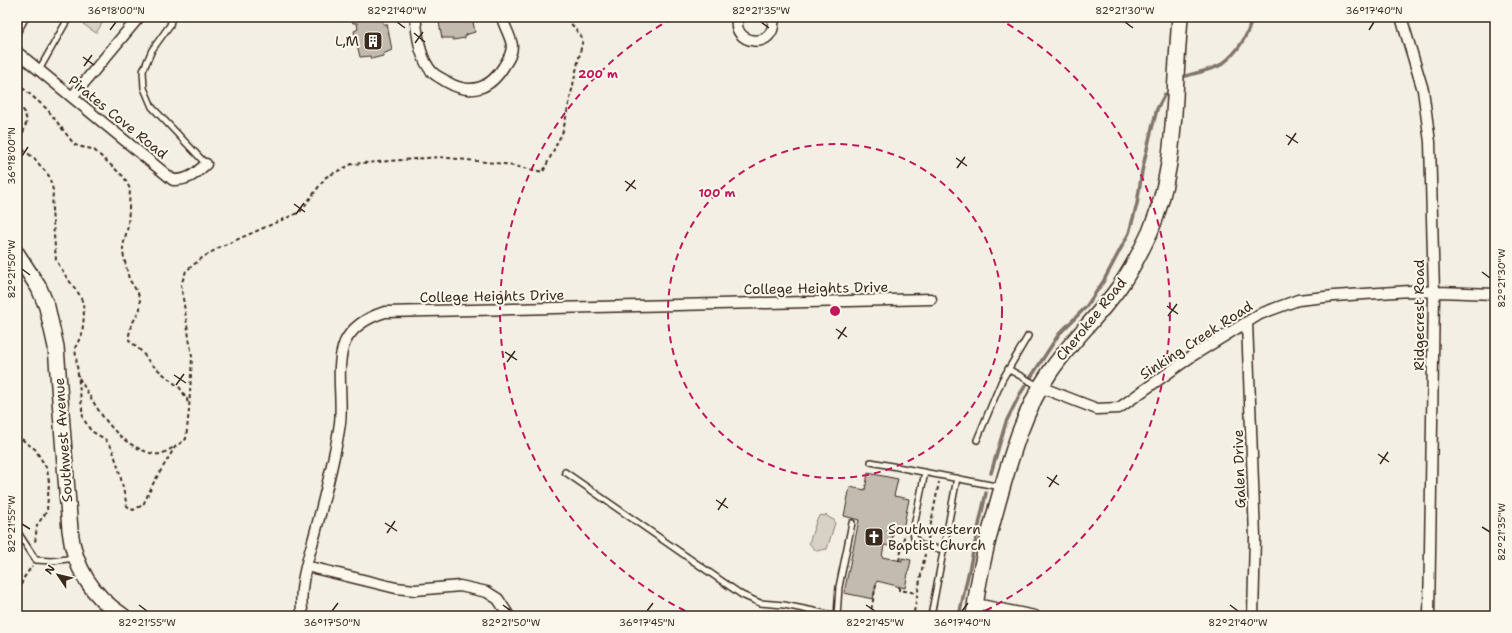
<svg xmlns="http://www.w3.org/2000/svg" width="1512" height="633" font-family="'Shantell Sans',sans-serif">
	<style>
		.green { fill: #d8d1c6; stroke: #8a7e72 }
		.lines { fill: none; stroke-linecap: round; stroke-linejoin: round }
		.stream { stroke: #817468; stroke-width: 3.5 }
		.building { fill: #c3bbb0; stroke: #3b2a1e }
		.lane-casing { stroke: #3b2a1e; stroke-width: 8 }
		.street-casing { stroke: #3b2a1e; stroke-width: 13 }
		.secondary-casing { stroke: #3b2a1e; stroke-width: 18 }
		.path { stroke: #3b2a1e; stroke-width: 2; stroke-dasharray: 4 3; stroke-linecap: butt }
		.lane { stroke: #fbf7ec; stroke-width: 5 }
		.street { stroke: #fbf7ec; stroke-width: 10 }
		.secondary { stroke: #fbf7ec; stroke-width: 15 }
		.ticks { fill: none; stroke: #3b2a1e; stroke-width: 1.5 }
		.ring { fill: none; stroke: #c2185b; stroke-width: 2; stroke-dasharray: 7 5 }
		.labels { text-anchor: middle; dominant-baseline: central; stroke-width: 4; stroke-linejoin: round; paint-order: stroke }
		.poi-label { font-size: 14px; fill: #3b2a1e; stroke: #fbf7ec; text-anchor: end }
		.street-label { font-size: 14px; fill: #3b2a1e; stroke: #fbf7ec }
		.centre { fill: #c2185b; stroke: #fbf7ec; stroke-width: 2 }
		.ring-label { font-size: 12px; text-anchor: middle; font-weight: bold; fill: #c2185b; stroke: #fbf7ec; stroke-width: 4; stroke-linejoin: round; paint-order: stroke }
		.neatline { fill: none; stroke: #3b2a1e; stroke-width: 1.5 }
		.ticks-label { font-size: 10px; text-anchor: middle; fill: #3b2a1e }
	</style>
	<rect width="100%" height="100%" fill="#f3efe4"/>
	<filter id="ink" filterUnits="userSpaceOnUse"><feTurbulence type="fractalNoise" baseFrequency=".025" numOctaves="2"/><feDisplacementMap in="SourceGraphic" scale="8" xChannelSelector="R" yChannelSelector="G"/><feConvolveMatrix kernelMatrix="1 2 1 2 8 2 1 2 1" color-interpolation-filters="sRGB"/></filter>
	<g filter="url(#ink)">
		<!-- green -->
		<path class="green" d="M87,17H106L96,33L83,24Z
			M826,514L828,517L834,520L835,523L827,549L816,551L809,543L817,519L821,515L825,516Z"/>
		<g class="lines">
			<!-- stream -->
			<path class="stream" d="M1186,76C1195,73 1215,69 1222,64C1237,53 1249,35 1252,17
				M991,473L1006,422L1020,394L1059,334L1086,307L1103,282L1129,233L1137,204L1142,171L1150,136L1157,109L1165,94
				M959,616L986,493"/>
		</g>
		<!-- building -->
		<path class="building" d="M351,17H382L383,24H387L392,50L383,54V56L371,59L370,56L360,57L354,31L358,29L357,23H353Z
			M438,17H472L475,32L465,35V38L453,40V38H442Z
			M868,473L898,479L894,496L909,499L903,529L888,526L887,533L893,535L890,546L884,545L882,557L902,561V558L911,560L905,588L877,581L873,599L844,593L859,520L844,516L850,487L865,490Z"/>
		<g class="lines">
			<!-- lane casing -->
			<g class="lane-casing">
				<path id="lane" d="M172,17L170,25L152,50L143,71L144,88L152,107L206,164
					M17,33L26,17
					M39,70L69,17
					M1008,369L1040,387
					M977,440L1002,380L1028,336
					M871,462L1001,487
					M565,472L742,595L760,603L784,605L838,616
					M925,472L913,531L914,537L920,545L944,550
					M17,531L36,560L52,561L75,558
					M837,616L839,587L852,523
					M931,616L957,478"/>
			</g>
			<!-- street casing -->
			<g class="street-casing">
				<path id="street" d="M415,17C418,36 419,57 432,72C436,76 443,79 447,82C471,96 490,89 504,66C508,60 512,54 512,46C511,36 504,27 502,17
					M738,17C729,45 778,52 773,17
					M1401,17L1423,90L1430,142L1434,293L1429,616
					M17,52L173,180C189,180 194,175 206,164
					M72,97L139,17
					M1247,322L1255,537L1253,616
					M1040,387L1097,409L1119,408L1192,356L1247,322L1260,314L1298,300L1334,296L1410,291L1495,294
					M306,566L396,588L415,590L460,586L487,592L498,599L509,616
					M976,604L1035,616
					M303,616C297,588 309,557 316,530C325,494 335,459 340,423C343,398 335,365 345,342C353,325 369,317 385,312L931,299"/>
			</g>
			<!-- secondary casing -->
			<g class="secondary-casing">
				<path id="secondary" d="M17,254L39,288L47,307L56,347L70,530C74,567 92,596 123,616
					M974,616C978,575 989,534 1000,495C1012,453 1025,408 1050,372C1071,341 1099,316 1120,286C1132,269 1141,251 1150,232C1169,187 1172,146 1175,98C1176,71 1178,44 1180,17"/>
			</g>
			<!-- path -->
			<path class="path" d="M17,83L47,109L74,144C80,148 87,147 94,150L124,177L130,189L128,226L123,246V253L129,279L138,293L140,301V309L131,326L129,335V340L142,352L150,363L180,388L187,399L188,405
				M17,105L24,111L27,121L22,136V149L34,158L49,176L53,190L52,210L56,260L65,275L79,294L83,303L84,316L82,334L75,348L83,418L91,431L105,439L112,448L119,470L127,506L133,510L143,505L154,482L175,447L186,439L189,410L192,357L181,285L186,271L202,258L220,247L300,212L326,177L352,164L439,157L504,164L543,172L563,131L583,39L566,17
				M79,378C96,406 111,437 142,450C147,452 154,455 160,454C165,453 170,449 174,447
				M17,434L25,442L35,449L47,469L49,482L47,511L37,525L35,543
				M928,539L939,482
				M891,540L909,545
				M899,561L905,533
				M899,587V590L917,593
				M17,598L23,579L32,566
				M914,612L925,554
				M870,616L876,585"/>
			<!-- lane -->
			<use href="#lane" class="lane"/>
			<!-- street -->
			<use href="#street" class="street"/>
			<!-- secondary -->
			<use href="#secondary" class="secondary"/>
		</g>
	</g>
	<!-- ticks -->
	<path class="ticks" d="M397,22L405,28M761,22L769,28M1125,22L1133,28M110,30L116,22M1369,30L1374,22M414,33L425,42M415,43L423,32M83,57L94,65M84,66L92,55M1286,135L1298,143M1288,145L1296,133M22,156L28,147M956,158L967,166M957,168L965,157M625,181L636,189M626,191L635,180M294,204L305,212M296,214L304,203M22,269L30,275M1482,272L1490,278M1167,306L1178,314M1168,316L1177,304M836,329L847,337M838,339L846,327M505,352L517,360M507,362L515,351M174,375L186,383M176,385L184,374M1378,454L1389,462M1380,464L1388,452M1047,477L1059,485M1049,487L1057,475M716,500L728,508M718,510L726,498M385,523L397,531M22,524L30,529M1482,527L1490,532M387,533L395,521M139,605L147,611M503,605L511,611M866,605L875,611M1230,605L1238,611M332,611L338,603M647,611L653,603M962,611L968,603"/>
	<!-- distance rings -->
	<g class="ring">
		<circle cx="835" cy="311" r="167"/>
		<path d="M696 616A335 335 0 0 1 673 18M997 18A335 335 0 0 1 974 616"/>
	</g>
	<!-- icons -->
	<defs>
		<g id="building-square" transform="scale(1)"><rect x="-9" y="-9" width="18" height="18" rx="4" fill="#3b2a1e" stroke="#fbf7ec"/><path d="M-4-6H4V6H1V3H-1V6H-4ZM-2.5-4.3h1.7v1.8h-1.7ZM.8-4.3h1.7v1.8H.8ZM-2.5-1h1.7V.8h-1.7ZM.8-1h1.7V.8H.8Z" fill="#fff"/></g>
		<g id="church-square" transform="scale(1)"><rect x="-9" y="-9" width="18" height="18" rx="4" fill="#3b2a1e" stroke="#fbf7ec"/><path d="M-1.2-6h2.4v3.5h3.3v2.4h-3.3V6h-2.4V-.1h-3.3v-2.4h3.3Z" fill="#fff"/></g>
	</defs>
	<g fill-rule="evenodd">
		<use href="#building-square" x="373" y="41"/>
		<use href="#church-square" x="874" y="537"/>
	</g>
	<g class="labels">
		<!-- poi labels -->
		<g class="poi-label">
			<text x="359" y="41">L,M</text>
			<text x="888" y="529" text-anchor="start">Southwestern<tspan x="888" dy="16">Baptist Church</tspan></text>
		</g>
		<!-- street labels -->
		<g class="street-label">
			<text transform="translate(118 117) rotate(39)">Pirates Cove Road</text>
			<text transform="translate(816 288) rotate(-1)">College Heights Drive</text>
			<text transform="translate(492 296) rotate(-1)">College Heights Drive</text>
			<text transform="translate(1419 315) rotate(-90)">Ridgecrest Road</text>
			<text transform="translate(1091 319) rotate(-51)">Cherokee Road</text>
			<text transform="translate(1196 340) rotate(-33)">Sinking Creek Road</text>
			<text transform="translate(63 440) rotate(-94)">Southwest Avenue</text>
			<text transform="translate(1239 469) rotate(-92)">Galen Drive</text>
		</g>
	</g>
	<circle cx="835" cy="311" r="6" class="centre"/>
	<g class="ring-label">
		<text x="598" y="78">200 m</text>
		<text x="717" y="197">100 m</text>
	</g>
	<!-- margin -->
	<rect width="1512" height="633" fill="none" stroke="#fbf7ec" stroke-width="44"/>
	<!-- north arrow -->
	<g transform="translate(58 575) rotate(305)" stroke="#fbf7ec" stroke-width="3" paint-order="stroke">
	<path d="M0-3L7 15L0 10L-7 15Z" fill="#3b2a1e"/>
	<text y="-6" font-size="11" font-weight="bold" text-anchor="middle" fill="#3b2a1e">N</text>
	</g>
	<rect x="22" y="22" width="1468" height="589" class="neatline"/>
	<g class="ticks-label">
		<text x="116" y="14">36°18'00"N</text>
		<text x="397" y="14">82°21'40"W</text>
		<text x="761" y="14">82°21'35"W</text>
		<text x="1125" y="14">82°21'30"W</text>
		<text x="1374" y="14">36°17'40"N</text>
		<text transform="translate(11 156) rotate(-90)" y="4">36°18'00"N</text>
		<text transform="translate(11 269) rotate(-90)" y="4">82°21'50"W</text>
		<text transform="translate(1501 278) rotate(-90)" y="4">82°21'30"W</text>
		<text transform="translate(11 524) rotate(-90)" y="4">82°21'55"W</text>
		<text transform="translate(1501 532) rotate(-90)" y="4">82°21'35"W</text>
		<text x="147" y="626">82°21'55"W</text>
		<text x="332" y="626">36°17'50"N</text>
		<text x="511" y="626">82°21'50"W</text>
		<text x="647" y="626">36°17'45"N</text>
		<text x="875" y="626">82°21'45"W</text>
		<text x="962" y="626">36°17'40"N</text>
		<text x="1238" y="626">82°21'40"W</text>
	</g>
</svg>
